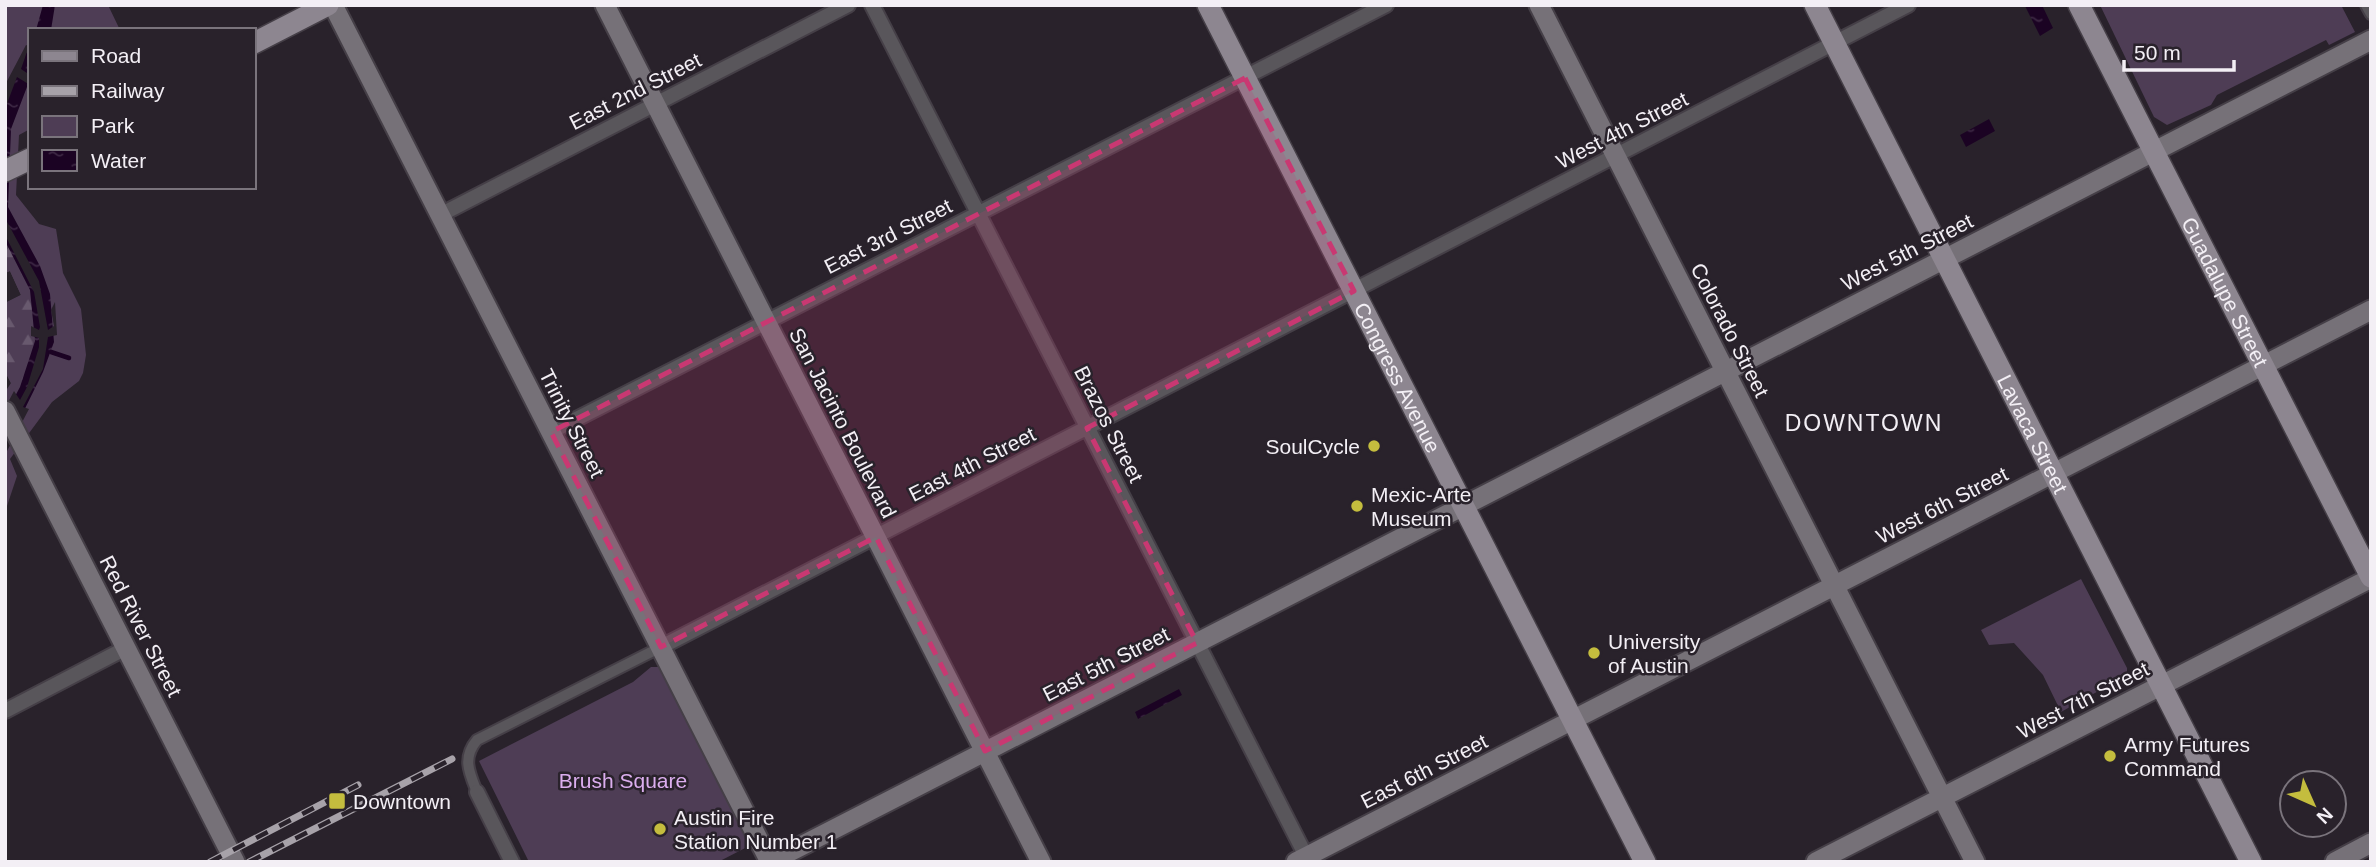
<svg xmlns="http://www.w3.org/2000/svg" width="2376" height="867" font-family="Helvetica,sans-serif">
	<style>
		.green { fill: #4e3d55 }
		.forest { fill: url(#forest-firs) }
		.water { fill: url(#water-ripples) }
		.pier { fill: #29222b }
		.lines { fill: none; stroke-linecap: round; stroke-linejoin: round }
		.stream { stroke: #1b0323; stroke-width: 4.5 }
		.pedestrian-casing { stroke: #453f47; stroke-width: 14 }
		.minor-casing { stroke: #453f47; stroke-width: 18 }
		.secondary-casing { stroke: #453f47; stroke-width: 23 }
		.primary-casing { stroke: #453f47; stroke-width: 24 }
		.pedestrian { stroke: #59565b; stroke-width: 10 }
		.minor { stroke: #59565b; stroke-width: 14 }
		.secondary { stroke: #767178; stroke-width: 19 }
		.primary { stroke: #8d8690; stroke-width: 21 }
		.rail-casing { stroke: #a7a2a9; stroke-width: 7 }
		.rail { stroke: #29222b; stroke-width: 4.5; stroke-dasharray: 13; stroke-linecap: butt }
		.marked { fill: #c93872; fill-opacity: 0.2; stroke: #c93872; stroke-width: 5; stroke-dasharray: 14 9; stroke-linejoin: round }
		.poi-dot { fill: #c4bd3e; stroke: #29222b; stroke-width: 2.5 }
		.labels { text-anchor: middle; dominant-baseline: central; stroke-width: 5; stroke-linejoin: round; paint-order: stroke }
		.street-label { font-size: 21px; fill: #f3eff5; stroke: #29222b }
		.poi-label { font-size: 21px; fill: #f3eff5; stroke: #29222b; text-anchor: start }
		.park-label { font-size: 21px; fill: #dbaeee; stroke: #29222b }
		.neighbourhood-label { font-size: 23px; letter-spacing: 2px; fill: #f3eff5; stroke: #29222b }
	</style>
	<defs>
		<pattern id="forest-firs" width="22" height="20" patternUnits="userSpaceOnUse" patternTransform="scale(1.75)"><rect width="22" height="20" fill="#4e3d55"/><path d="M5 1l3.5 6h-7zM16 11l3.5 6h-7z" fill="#68596e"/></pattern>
		<pattern id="water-ripples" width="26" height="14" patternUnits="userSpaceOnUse" patternTransform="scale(1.75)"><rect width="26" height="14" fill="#1b0323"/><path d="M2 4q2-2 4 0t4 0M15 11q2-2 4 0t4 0" fill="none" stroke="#3d2844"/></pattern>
	</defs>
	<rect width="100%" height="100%" fill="#29222b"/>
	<!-- green -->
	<path class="green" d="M5,5H108L120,30H30V129L19,135L16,195L39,224L56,229L63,273L81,309L86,355L83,373L79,381L52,402L10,459L17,476L5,512V392L11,383L5,371V303L21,295L10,271L5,273Z
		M2100,5H2341L2355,32L2329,45L2326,40L2217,95L2211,105L2167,125L2154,117Z
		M2081,579L2127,668V675L2061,712L2043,675L2014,643L1989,645L1981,630Z
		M651,667H661L669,675L668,686L751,845L718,862H529L479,761L633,682Z"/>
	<!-- forest -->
	<path class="forest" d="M5,241C37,290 44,341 17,394L5,372V298L7,302L21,295L10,271L5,273Z"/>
	<!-- water -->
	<path class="water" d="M43,5H55L51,30H36Z
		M2042,5L2053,28L2040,36L2025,6Z
		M30,46V79L11,129L8,207L40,266L50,294L54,342L43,372L5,449V415L20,387L35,341L30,290L5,241V90Z
		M1989,119L1995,131L1966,147L1960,135Z
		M1179,689L1182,695L1138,719L1135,712Z"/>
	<!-- pier -->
	<path class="pier" d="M26,45L29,46L21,69L30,75V85L17,77L5,109V85Z
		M5,218L39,281L48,330L54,326L51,310L55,302L57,335L48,337L43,369L23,407L29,409L6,453L5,408L14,391L20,400L27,387L39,347V338L31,336V326L39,330L40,327L34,292L5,235Z"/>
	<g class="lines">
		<!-- stream -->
		<path class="stream" d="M51,352L69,358"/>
		<!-- pedestrian casing -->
		<g class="pedestrian-casing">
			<path id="pedestrian" d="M2366,5L2371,14
				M477,792C469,772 462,758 477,740L661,647"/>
		</g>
		<!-- minor casing -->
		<g class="minor-casing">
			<path id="minor" d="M872,5L1309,862
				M440,215L848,5
				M551,432L1386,5
				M661,647L1908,5
				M5,711L126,648
				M477,792L512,862"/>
		</g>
		<!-- secondary casing -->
		<g class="secondary-casing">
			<path id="secondary" d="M333,5L770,862
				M605,5L1041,862
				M1539,5L1975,862
				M5,411L235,862
				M770,862L2371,40
				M1296,862L2371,310
				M1816,862L2371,578
				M2335,862L2371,843"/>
		</g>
		<!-- primary casing -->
		<g class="primary-casing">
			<g id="primary">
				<path id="s1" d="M1208,5L1645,862"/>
				<path id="s2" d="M1815,5L2251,862"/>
				<path id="s3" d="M2079,5L2371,577"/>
				<path d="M254,43L328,5"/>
				<path d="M5,171L30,159"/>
			</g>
		</g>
		<!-- pedestrian -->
		<use href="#pedestrian" class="pedestrian"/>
		<!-- minor -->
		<use href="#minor" class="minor"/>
		<!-- secondary -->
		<use href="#secondary" class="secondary"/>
		<!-- primary -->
		<use href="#primary" class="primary"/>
		<!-- rail casing -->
		<g class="rail-casing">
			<path id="rail" d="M210,862L358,785
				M249,862L452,759"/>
		</g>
		<!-- rail -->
		<use href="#rail" class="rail"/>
	</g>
	<!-- marked area -->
	<path class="marked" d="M1245,78L1354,291L1087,428L1197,643L985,751L876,537L661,647L551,432Z"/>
	<!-- markers -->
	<g class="poi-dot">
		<circle cx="1374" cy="446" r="7"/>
		<circle cx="1357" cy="506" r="7"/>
		<circle cx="1594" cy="653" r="7"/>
		<circle cx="2110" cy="756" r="7"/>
		<rect x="328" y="792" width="18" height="18" rx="3.5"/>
		<circle cx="660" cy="829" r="7"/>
	</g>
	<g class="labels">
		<!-- street labels -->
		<g class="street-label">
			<text transform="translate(635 91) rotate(-27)">East 2nd Street</text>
			<text transform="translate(1622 130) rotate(-27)">West 4th Street</text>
			<text transform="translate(888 236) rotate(-27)">East 3rd Street</text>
			<text transform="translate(1907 252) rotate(-27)">West 5th Street</text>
			<text stroke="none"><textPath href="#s3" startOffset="322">Guadalupe Street</textPath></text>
			<text transform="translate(1730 330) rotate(63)">Colorado Street</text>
			<text stroke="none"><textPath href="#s1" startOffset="418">Congress Avenue</textPath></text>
			<text transform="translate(572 423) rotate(63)">Trinity Street</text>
			<text transform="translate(843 423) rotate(63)">San Jacinto Boulevard</text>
			<text transform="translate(1109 424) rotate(63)">Brazos Street</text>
			<text stroke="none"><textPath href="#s2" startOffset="481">Lavaca Street</textPath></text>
			<text transform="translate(972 464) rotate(-27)">East 4th Street</text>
			<text transform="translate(1942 505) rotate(-27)">West 6th Street</text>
			<text transform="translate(141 626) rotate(63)">Red River Street</text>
			<text transform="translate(1106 664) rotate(-27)">East 5th Street</text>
			<text transform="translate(2083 700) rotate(-27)">West 7th Street</text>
			<text transform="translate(1424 771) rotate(-27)">East 6th Street</text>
		</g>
		<!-- poi labels -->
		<g class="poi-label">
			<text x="1360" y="446" text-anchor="end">SoulCycle</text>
			<text x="1371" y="494">Mexic-Arte<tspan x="1371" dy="24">Museum</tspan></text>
			<text x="1608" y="641">University<tspan x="1608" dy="24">of Austin</tspan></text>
			<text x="2124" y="744">Army Futures<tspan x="2124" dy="24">Command</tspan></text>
			<text x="353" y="801">Downtown</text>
			<text x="674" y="817">Austin Fire<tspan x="674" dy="24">Station Number 1</tspan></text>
		</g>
		<!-- park labels -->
		<g class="park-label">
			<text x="623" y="780">Brush Square</text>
		</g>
		<!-- neighbourhood labels -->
		<g class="neighbourhood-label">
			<text x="1864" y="423">DOWNTOWN</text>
		</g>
	</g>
	<!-- border -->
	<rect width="2376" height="867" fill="none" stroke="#f3eff5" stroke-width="14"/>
	<!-- legend -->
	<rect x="28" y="28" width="228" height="161" fill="#29222b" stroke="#7a747c" stroke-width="2"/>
	<rect x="42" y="51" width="35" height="10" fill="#8d8690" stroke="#7a747c" stroke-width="2"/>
	<text x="91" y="63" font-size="21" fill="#f3eff5">Road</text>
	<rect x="42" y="86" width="35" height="10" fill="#a7a2a9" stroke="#7a747c" stroke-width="2"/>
	<text x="91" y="98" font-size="21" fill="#f3eff5">Railway</text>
	<rect x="42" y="116" width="35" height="21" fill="#4e3d55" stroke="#7a747c" stroke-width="2"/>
	<text x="91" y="133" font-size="21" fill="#f3eff5">Park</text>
	<rect x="42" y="150" width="35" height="21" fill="url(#water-ripples)" stroke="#7a747c" stroke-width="2"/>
	<text x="91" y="168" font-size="21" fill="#f3eff5">Water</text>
	<!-- north arrow -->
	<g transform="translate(2313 804) rotate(135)"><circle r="33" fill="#29222b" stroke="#7a747c" stroke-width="2"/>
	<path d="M0-5L12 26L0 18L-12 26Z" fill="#c4bd3e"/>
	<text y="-10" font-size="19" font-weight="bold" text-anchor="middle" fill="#f3eff5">N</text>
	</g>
	<!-- scale -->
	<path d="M2124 60v10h110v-10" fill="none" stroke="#f3eff5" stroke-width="3.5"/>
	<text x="2134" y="60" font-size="21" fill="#f3eff5" stroke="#29222b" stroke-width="5" paint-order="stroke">50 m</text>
</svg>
